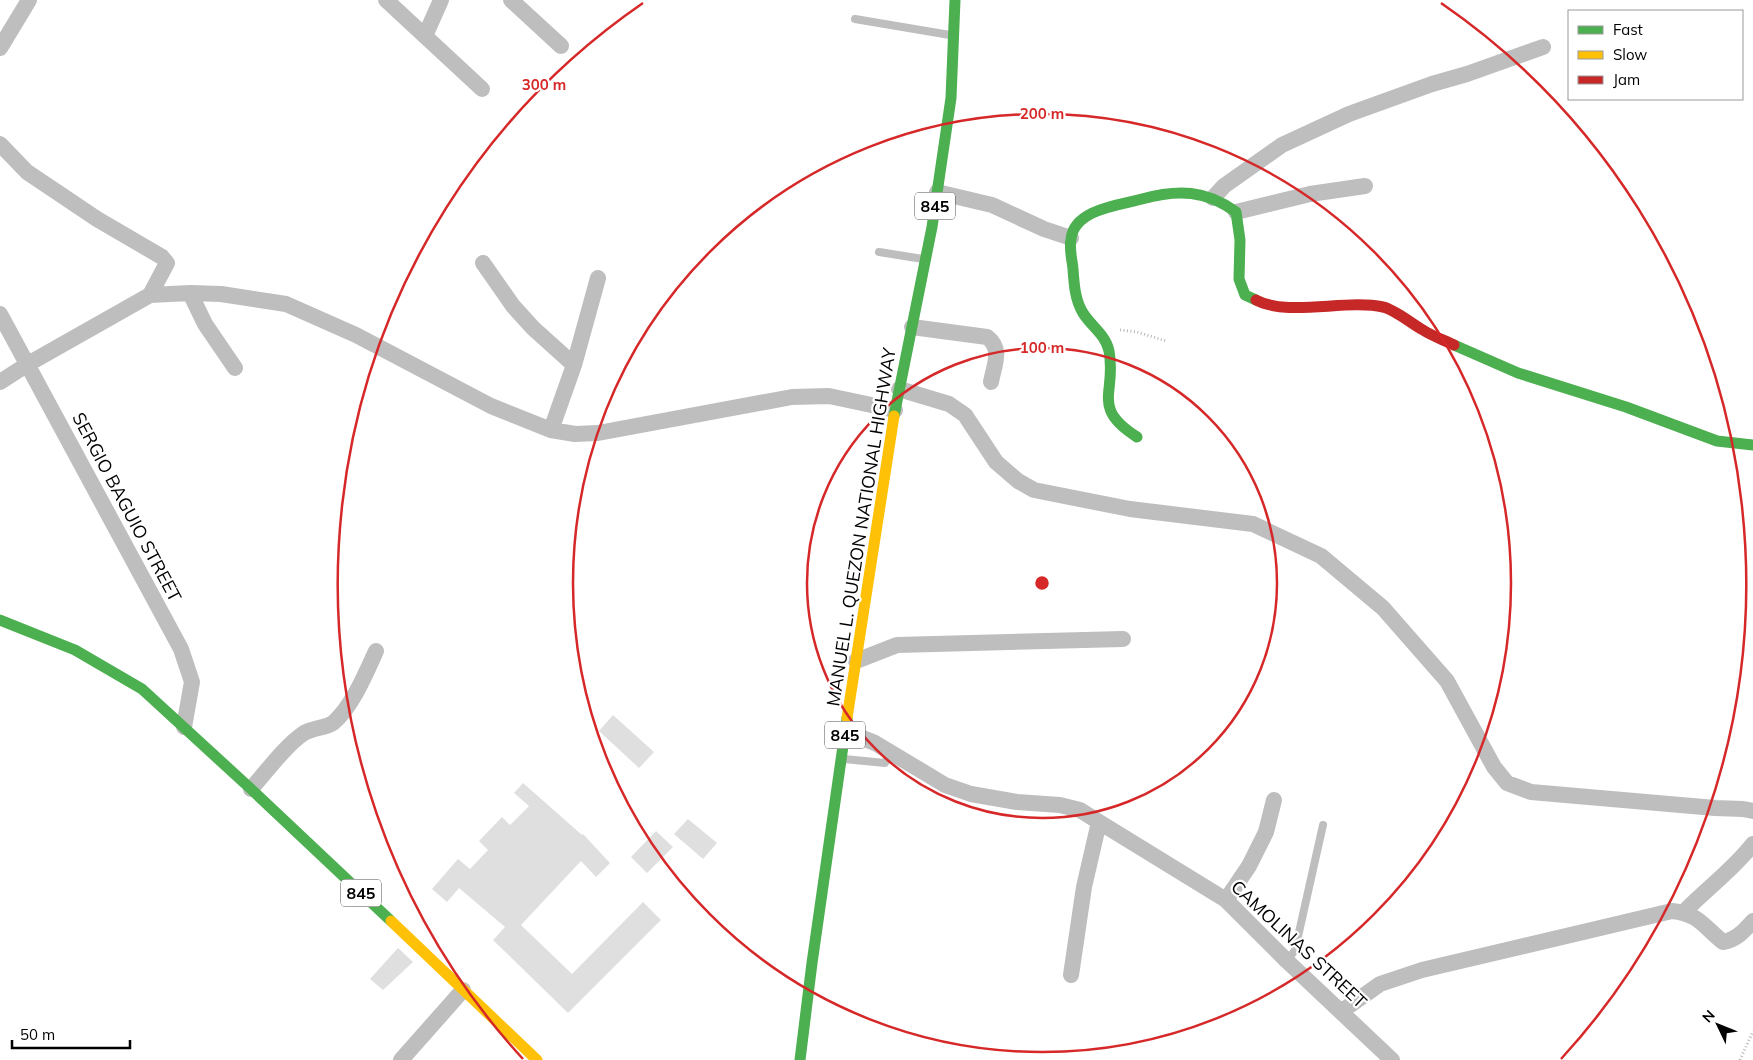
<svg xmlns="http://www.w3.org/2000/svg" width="1753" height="1060" font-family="Mulish,sans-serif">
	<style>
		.building { fill: #dfdfdf }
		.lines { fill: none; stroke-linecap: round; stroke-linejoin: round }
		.path { stroke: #b9b9b9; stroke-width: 3; stroke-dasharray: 1 2.5; stroke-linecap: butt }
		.lane { stroke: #bebebe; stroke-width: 8 }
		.street { stroke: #bebebe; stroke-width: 16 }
		.fast { stroke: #4caf50; stroke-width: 11 }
		.slow { stroke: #ffc107; stroke-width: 11 }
		.jam { stroke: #c62828; stroke-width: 11 }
		.ring { fill: none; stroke: #d62828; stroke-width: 2.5 }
		.labels { text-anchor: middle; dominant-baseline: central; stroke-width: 4.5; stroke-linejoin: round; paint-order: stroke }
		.shield { fill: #fff; stroke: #4c4c4c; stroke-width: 1 }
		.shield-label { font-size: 16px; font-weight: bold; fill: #000 }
		.street-label { font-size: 18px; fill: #000; stroke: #fff }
		.centre { fill: #d62828; stroke: #fff; stroke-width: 2.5 }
		.ring-label { font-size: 15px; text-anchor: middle; font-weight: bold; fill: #d62828; stroke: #fff; stroke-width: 4.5; stroke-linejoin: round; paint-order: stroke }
	</style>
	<rect width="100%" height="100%" fill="#fff"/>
	<!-- building -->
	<path class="building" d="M613,715L654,752L639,768L599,731Z
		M523,783L582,835L583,834L610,863L596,877L581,861L521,925L572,974L643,902L661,920L568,1013L493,940L505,927L459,888L447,902L432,889L458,859L470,869L488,850L479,841L502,817L510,825L529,806L514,793Z
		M688,819L717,843L703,859L674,834Z
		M656,831L673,847L647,873L631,857Z
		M398,948L413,962L383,990L370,979Z"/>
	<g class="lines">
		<!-- path -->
		<path class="path" d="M1120,330L1137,332L1166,341
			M1740,1060L1753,1031"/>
		<!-- lane -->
		<path class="lane" d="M855,19L950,35
			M879,252L923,259
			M844,759L885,763L891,753
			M1287,961L1295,950L1323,825"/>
		<!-- street -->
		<path class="street" d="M386,0L482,89
			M511,0L561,46
			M425,36L441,0
			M0,48L29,0
			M0,144L27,172L97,219L162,257L167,263L150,295
			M937,192L992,205L1044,229L1071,238
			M1213,198L1224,186L1282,145L1349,114L1432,84L1467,74L1543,47
			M1236,212L1310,194L1365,186
			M483,263L513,306L533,328L574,365
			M190,293L205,324L235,368
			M0,314L181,649L192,682L184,727
			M912,327L987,337C1003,349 994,365 991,382
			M0,382L28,364L150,295L190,293L221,294L286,304L356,335L491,406L551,430L575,434L598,433L792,397L829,396L895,410
			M899,389L949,404L965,415L996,462L1018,481L1034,490L1130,509L1253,524L1321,556L1383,608L1447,681L1494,767L1507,783L1531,792L1715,808L1743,809L1753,811
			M551,430L574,365L598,278
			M856,661L897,645L1123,639
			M845,731L875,743L945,785L971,794L1017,802L1060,805L1080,810L1099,822L1226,900L1287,961L1392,1060
			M251,789C267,771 285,746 304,733C313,728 325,728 333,723C352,707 366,673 376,651
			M1226,900L1249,866L1266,832L1274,800
			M1684,912C1706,889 1733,870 1753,844
			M1071,975L1084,887L1099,822
			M1342,1011L1380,984L1422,970L1672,911C1699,914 1703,926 1723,942C1736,940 1744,931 1753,921
			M401,1060L463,990"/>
		<!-- fast -->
		<path class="fast" d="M1454,345L1518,373L1626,407L1717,441L1753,445
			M894,416L932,227L951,98L955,0
			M1137,437C1090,407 1117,393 1109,351C1106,335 1091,326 1083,313C1075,300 1074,284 1073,269C1072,259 1069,249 1071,239C1074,209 1120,205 1142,199C1178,189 1206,190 1236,212L1240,240L1239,279L1245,295L1256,300
			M0,620L75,650L142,689L251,789L391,921
			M800,1060L812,963L847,718"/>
		<!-- slow -->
		<path class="slow" d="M847,718L894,416
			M391,921L537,1060"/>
		<!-- jam -->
		<path class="jam" d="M1256,300C1288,317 1346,299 1383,307C1394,309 1412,324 1423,330C1432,336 1444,340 1454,345"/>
	</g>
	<!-- distance rings -->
	<g class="ring">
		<circle cx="1042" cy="583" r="235"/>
		<circle cx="1042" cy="583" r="469"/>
		<path d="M523 1059A704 704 0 0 1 643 3M1441 3A704 704 0 0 1 1561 1059"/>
	</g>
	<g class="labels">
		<!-- shield labels -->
		<g class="shield">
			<rect x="915" y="192.5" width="40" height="27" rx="4"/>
			<rect x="825" y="721.5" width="40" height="27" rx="4"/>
			<rect x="341" y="879.5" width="40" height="27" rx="4"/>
		</g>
		<g class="shield-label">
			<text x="935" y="206">845</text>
			<text x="845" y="735">845</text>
			<text x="361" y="893">845</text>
		</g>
		<!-- street labels -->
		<g class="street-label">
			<text transform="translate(127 507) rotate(62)">SERGIO BAGUIO STREET</text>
			<text transform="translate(861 527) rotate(-81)">MANUEL L. QUEZON NATIONAL HIGHWAY</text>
			<text transform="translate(1299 944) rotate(43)">CAMOLINAS STREET</text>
		</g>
	</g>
	<circle cx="1042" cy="583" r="8" class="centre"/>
	<g class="ring-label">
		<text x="544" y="90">300 m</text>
		<text x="1042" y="119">200 m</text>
		<text x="1042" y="353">100 m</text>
	</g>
	<!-- legend -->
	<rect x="1568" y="10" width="175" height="90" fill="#ffffff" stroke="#999999"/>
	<rect x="1578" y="26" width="25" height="8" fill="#4caf50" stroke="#999999"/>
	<text x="1613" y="35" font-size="15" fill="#000000">Fast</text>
	<rect x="1578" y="51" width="25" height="8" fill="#ffc107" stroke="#999999"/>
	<text x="1613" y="60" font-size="15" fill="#000000">Slow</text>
	<rect x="1578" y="76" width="25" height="8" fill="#c62828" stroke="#999999"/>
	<text x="1613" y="85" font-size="15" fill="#000000">Jam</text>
	<!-- north arrow -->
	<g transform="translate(1718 1025) rotate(313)" stroke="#ffffff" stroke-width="4" paint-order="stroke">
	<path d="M0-4L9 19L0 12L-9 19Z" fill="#000000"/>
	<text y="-8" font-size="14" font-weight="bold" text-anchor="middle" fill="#000000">N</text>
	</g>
	<!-- scale -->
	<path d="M12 1040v8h118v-8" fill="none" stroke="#000000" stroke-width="2.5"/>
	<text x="20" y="1040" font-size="15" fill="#000000" stroke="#ffffff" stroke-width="4" paint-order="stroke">50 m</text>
</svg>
